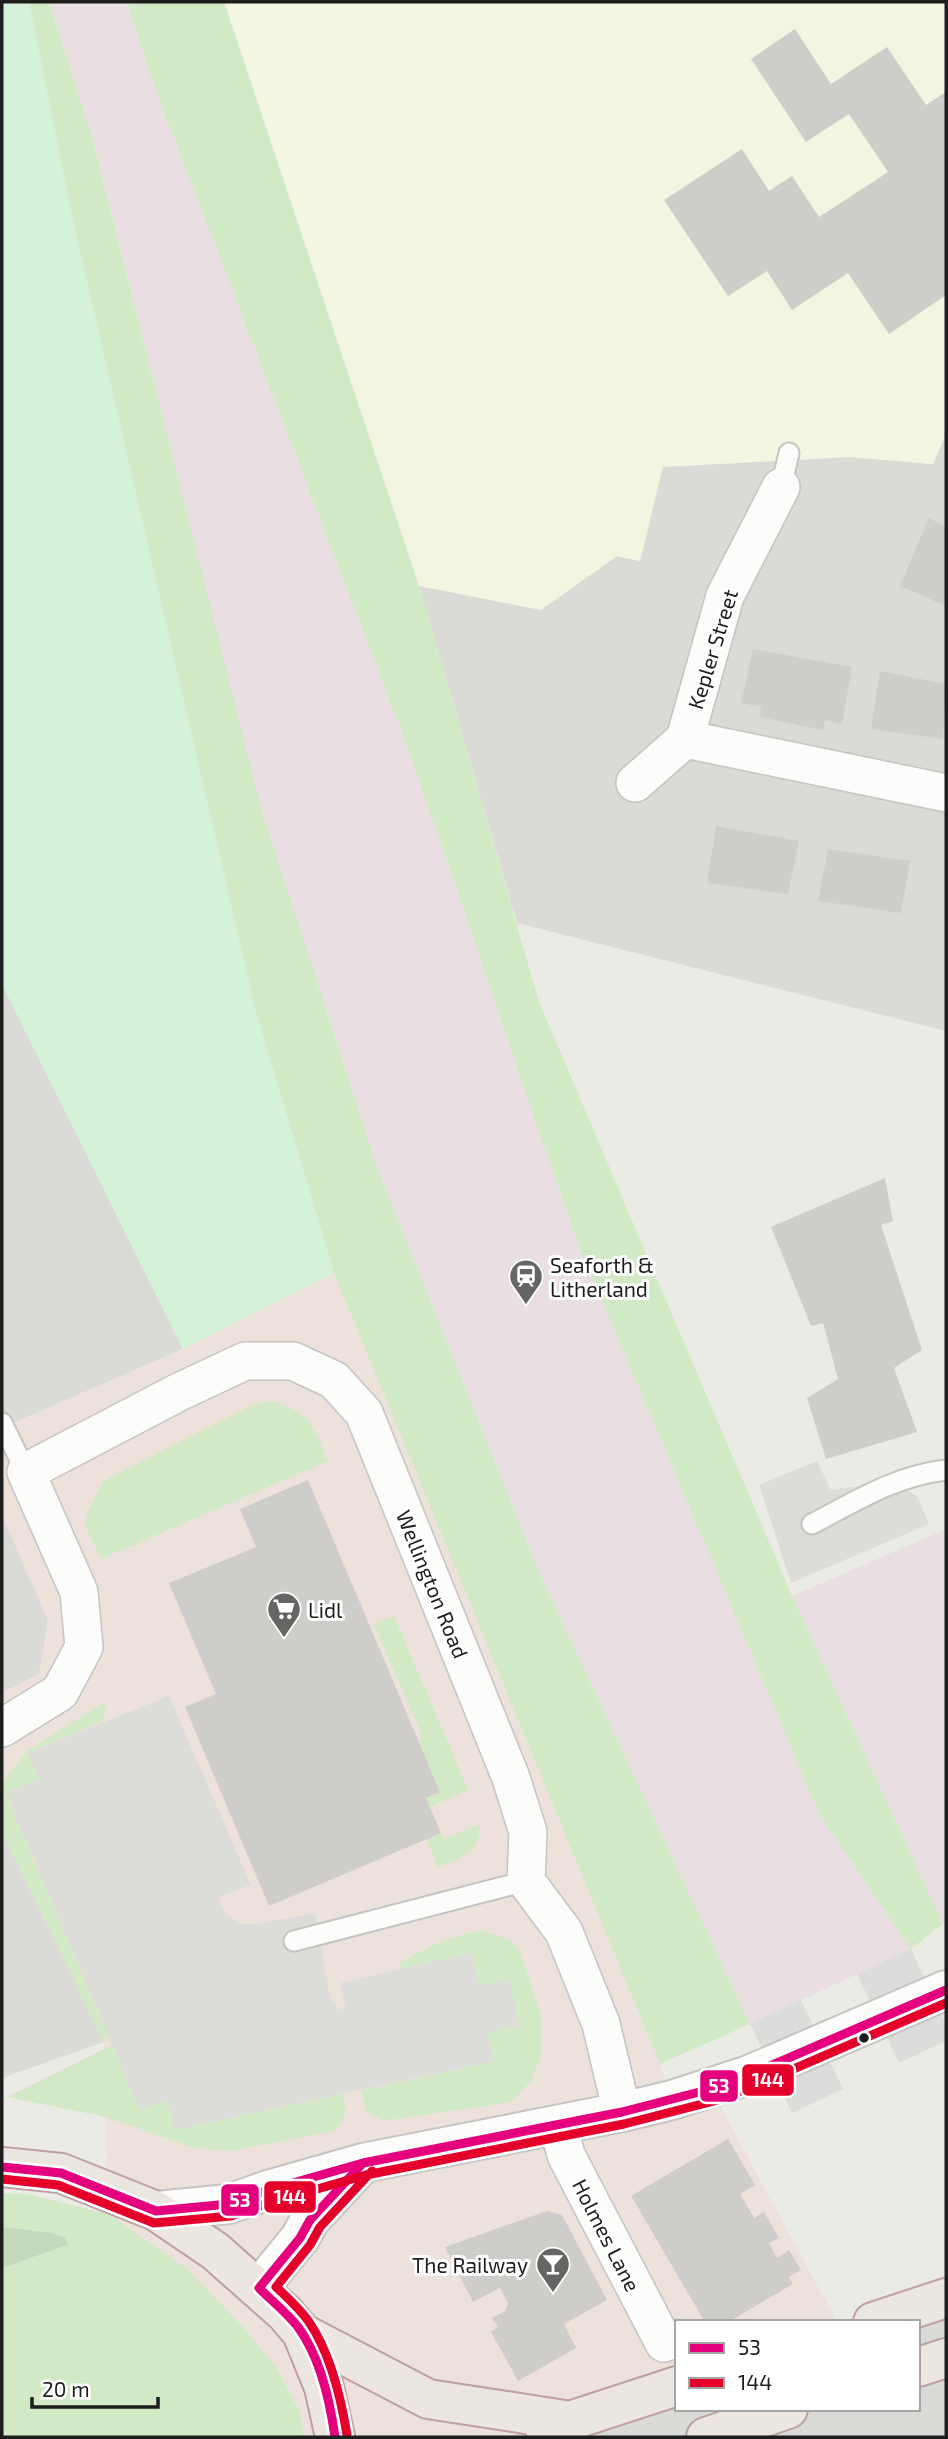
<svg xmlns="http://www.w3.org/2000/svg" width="948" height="2439" font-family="'Exo 2',sans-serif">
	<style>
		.residential { fill: #dadad7 }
		.commercial { fill: #ede1db }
		.industrial { fill: #e9dfe3 }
		.education { fill: #f2f5e0 }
		.grass { fill: #d2e9c5 }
		.forest { fill: #c2dabc }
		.park { fill: #d4f2d9 }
		.parking { fill: #dcdcd9 }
		.pier { fill: #dcdcda }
		.building { fill: #cecdc9 }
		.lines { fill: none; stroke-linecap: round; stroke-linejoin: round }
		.service-casing { stroke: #c4c4c2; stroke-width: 23 }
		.minor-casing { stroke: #c4c4c2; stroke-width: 40 }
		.tertiary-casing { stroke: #c4c4c2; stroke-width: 42 }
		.trunk-casing { stroke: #bf9fa2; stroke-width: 42 }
		.service { stroke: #fcfcfb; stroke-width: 19 }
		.minor { stroke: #fcfcfb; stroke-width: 37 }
		.tertiary { stroke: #fcfcfb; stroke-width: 38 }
		.trunk { stroke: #ece6e1; stroke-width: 38 }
		.bus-1-casing { stroke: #fff; stroke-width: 14 }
		.bus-2-casing { stroke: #fff; stroke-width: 14 }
		.bus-1 { stroke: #e5007d; stroke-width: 9 }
		.bus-2 { stroke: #e4002b; stroke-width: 9 }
		.bus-dot { fill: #1d1d1d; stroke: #fff; stroke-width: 2.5 }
		.labels { text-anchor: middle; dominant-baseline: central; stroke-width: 6; stroke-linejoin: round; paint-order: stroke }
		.street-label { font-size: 21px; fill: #1d1d1d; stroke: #fff }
		.poi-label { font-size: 21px; fill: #1d1d1d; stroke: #fff; text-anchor: start }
		.line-badge { stroke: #fff; stroke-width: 2.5 }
		.badge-label { font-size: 19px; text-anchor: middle; font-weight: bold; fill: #fff }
	</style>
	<rect width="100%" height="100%" fill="#ebebe6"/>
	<!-- residential -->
	<path class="residential" d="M946,434V1031L517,923L419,586L541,609L617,556L640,561L662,467L850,457L933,464Z
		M2,984L183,1349L2,1428Z
		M2,1515L48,1620L39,1674L2,1693Z
		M2,1832L104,2042L2,2078Z
		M946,2298V2435L941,2437H506L571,2421L677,2386V2409H918V2322Z"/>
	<!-- commercial -->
	<path class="commercial" d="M334,1273L660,2064L672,2100L711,2089L837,2322H677V2386L571,2421L506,2437H304L300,2413L276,2367L245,2329L185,2267L108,2214L104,2042L2,1832V1693L39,1674L48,1620L2,1515V1428L183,1349Z"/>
	<!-- industrial -->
	<path class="industrial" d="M49,2H127L150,75L411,756L576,1239L820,1816L911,1949L750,2024L539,1572L378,1170L261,808L92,137Z
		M946,1529V1922L943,1924L792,1596Z"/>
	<!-- education -->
	<path class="education" d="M224,2H946V434L933,464L850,457L663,467L640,561L617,556L541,610L419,586Z"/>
	<!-- grass -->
	<path class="grass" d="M29,2H49L92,137L261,808L378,1170L539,1572L750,2024L660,2064L334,1273L255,1009L71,213Z
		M127,2H224L419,586L539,1002L792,1596L943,1924L911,1949L820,1816L576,1239L411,756L150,75Z
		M270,1401C308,1410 314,1426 328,1461L101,1559L86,1527L87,1514L103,1481L252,1405Z
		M394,1616L468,1790L430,1807L426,1798L440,1791L418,1740L423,1737L374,1624Z
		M103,1703L106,1707L103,1721L28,1753L40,1779L5,1793L109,2038L103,2040L2,1832V1783L27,1751Z
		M480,1824C481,1852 460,1859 438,1867L426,1839L441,1833L444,1839Z
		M485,1931L512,1941L521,1954L541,2015V2057L531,2081L511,2102L383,2121L366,2111L361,2091L495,2061L487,2032L472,1953L401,1969L400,1962C427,1949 455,1932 485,1931Z
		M112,2045L140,2111L168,2099L174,2130L343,2094L346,2112L335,2131L229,2151L191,2147L102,2116L7,2097Z
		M2,2193L27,2194L108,2214L185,2267L245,2329L276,2367L300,2413L304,2437H2V2268L68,2245L52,2233L2,2227Z"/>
	<!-- forest -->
	<path class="forest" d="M2,2227L52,2233L65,2238L68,2245L2,2268Z"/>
	<!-- park -->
	<path class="park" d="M2,2H29L71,213L255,1009L334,1273L183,1349L2,984Z"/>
	<!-- parking -->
	<path class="parking" d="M817,1461L831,1490L892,1482L917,1496L929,1524L791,1583L759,1485Z
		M169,1696L251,1885L218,1897L225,1913L241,1924H257L315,1913L330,1999L337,2008L346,2010L340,1983L472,1953L479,1986L509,1979L519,2026L487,2032L495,2061L174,2130L168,2100L140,2111L5,1792L39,1779L28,1753Z"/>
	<!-- pier -->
	<path class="pier" d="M911,1949L946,2025V2041L899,2063L857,1974Z
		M801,2000L843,2089L792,2113L750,2024Z"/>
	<!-- building -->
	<path class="building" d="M795,29L831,84L887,47L926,105L946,92V295L889,334L848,273L792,310L767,271L728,296L664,200L742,149L769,191L792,176L819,217L888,172L849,114L806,142L751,59Z
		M929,518L946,527V606L900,586Z
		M753,649L852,667L842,724L825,720L823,730L760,717L761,707L741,703Z
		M880,671L946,684L943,739L871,729Z
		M716,826L799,841L788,894L707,883Z
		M828,849L910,861L901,913L818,901Z
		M885,1178L893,1221L881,1225L922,1350L894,1368L917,1432L826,1459L807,1398L838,1379L823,1323L811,1326L771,1227Z
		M308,1480L440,1792L426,1798L441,1833L269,1906L185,1707L216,1694L169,1583L256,1547L240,1509Z
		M728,2139L755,2185L740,2194L754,2218L764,2212L779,2238L769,2243L777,2258L789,2250L801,2270L789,2277L793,2284L728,2322H705L631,2196Z
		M547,2211L562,2215L607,2300L564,2324L576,2348L518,2381L491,2332L498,2327L492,2318L505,2311L508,2303L500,2288L473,2302L445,2247Z"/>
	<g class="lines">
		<!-- service casing -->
		<g class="service-casing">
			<path id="service" d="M781,487L789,453
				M2,1423L26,1472
				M812,1524C858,1500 895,1476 946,1470
				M294,1941L526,1881"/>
		</g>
		<!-- minor casing -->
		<g class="minor-casing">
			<path id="minor" d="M685,739L946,793
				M635,783L685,739L725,596L781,487
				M2,1728L60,1692L84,1647L79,1592L26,1472L179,1392L245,1361H293L334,1380L364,1413L511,1778L528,1832L526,1881L564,1932L601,2024L622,2112
				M558,2124L566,2155L664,2343"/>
		</g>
		<!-- tertiary casing -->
		<g class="tertiary-casing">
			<path id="tertiary" d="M156,2211L229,2204L268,2190L363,2163L622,2112L672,2100L749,2075L946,1990
				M259,2288L300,2238L310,2220L363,2163"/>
		</g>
		<!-- trunk casing -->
		<g class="trunk-casing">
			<path id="trunk" d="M2,2167L61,2173L156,2211L215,2251L285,2313L302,2333L324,2387L335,2437
				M873,2322L946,2298
				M302,2333L428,2399L571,2421
				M918,2367L946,2358
				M545,2429L677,2386
				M706,2437L788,2409"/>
		</g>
		<!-- service -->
		<use href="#service" class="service"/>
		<!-- minor -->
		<use href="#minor" class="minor"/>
		<!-- tertiary -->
		<use href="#tertiary" class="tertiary"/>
		<!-- trunk -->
		<use href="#trunk" class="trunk"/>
		<!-- bus-1 casing -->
		<g class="bus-1-casing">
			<path id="bus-1" d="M2,2167L61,2173L156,2211L229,2204L268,2190L363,2163L622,2112L711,2089L749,2075L946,1990
				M335,2437C330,2401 320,2357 298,2327C287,2313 272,2301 259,2288L300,2238L310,2220L363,2163"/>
		</g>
		<!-- bus-2 casing -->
		<g class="bus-2-casing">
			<path id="bus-2" d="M2,2179L58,2185L154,2223L231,2216L272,2202L366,2175L624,2124L714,2101L754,2086L946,2003
				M347,2435C341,2398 331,2354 309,2322C300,2309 288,2298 276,2287L310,2245L320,2227L372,2171"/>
		</g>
		<!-- bus-1 -->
		<use href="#bus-1" class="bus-1"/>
		<!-- bus-2 -->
		<use href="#bus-2" class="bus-2"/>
	</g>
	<!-- icons -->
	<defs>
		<g id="station-pin" transform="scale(1.75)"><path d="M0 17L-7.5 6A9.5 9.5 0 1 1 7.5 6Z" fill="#656563" stroke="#fff"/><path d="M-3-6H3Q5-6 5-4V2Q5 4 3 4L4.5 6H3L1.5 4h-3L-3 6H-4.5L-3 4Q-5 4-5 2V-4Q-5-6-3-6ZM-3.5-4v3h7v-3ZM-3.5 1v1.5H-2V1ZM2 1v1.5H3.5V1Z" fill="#fff"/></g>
		<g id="supermarket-pin" transform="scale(1.75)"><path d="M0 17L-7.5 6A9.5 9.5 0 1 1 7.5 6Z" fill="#656563" stroke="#fff"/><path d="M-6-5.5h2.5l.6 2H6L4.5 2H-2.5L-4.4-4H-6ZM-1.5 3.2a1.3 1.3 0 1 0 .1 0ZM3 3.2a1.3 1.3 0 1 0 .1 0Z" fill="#fff"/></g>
		<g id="bar-pin" transform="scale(1.75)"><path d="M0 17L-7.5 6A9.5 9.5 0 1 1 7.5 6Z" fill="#656563" stroke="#fff"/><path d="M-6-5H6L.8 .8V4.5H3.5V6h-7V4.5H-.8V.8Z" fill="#fff"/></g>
	</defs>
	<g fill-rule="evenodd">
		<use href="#station-pin" x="526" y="1276"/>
		<use href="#supermarket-pin" x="284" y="1609"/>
		<use href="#bar-pin" x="553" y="2264"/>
	</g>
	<!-- markers -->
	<circle class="bus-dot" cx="864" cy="2038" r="6"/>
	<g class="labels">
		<!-- street labels -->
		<g class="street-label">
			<text transform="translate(712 649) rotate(-73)">Kepler Street</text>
			<text transform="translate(433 1584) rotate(68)">Wellington Road</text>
			<text transform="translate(607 2235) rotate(63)">Holmes Lane</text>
		</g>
		<!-- poi labels -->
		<g class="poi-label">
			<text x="550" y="1264">Seaforth &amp;<tspan x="550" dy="24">Litherland</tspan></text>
			<text x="308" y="1609">Lidl</text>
			<text x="528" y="2264" text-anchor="end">The Railway</text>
		</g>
	</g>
	<g class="line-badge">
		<rect x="741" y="2063" width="54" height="34" rx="7" fill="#e4002b"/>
		<rect x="699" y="2069" width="40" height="34" rx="7" fill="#e5007d"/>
		<rect x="263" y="2180" width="54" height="34" rx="7" fill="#e4002b"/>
		<rect x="220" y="2183" width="40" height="34" rx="7" fill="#e5007d"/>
	</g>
	<g class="badge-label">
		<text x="768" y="2087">144</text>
		<text x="719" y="2093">53</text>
		<text x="290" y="2204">144</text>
		<text x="240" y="2207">53</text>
	</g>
	<!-- border -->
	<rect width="948" height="2439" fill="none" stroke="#1d1d1d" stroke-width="7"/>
	<!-- legend -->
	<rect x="675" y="2320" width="245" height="91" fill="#ffffff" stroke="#a5a5a5" stroke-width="2"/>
	<rect x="689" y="2343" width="35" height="10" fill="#e5007d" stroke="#a5a5a5" stroke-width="2"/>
	<text x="738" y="2355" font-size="21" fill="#1d1d1d">53</text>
	<rect x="689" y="2378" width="35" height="10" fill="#e4002b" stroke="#a5a5a5" stroke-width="2"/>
	<text x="738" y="2390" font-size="21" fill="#1d1d1d">144</text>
	<!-- scale -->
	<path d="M32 2397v10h126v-10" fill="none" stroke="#1d1d1d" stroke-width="3.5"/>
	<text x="42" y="2397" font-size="21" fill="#1d1d1d" stroke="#ffffff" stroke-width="5" paint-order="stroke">20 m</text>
</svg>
